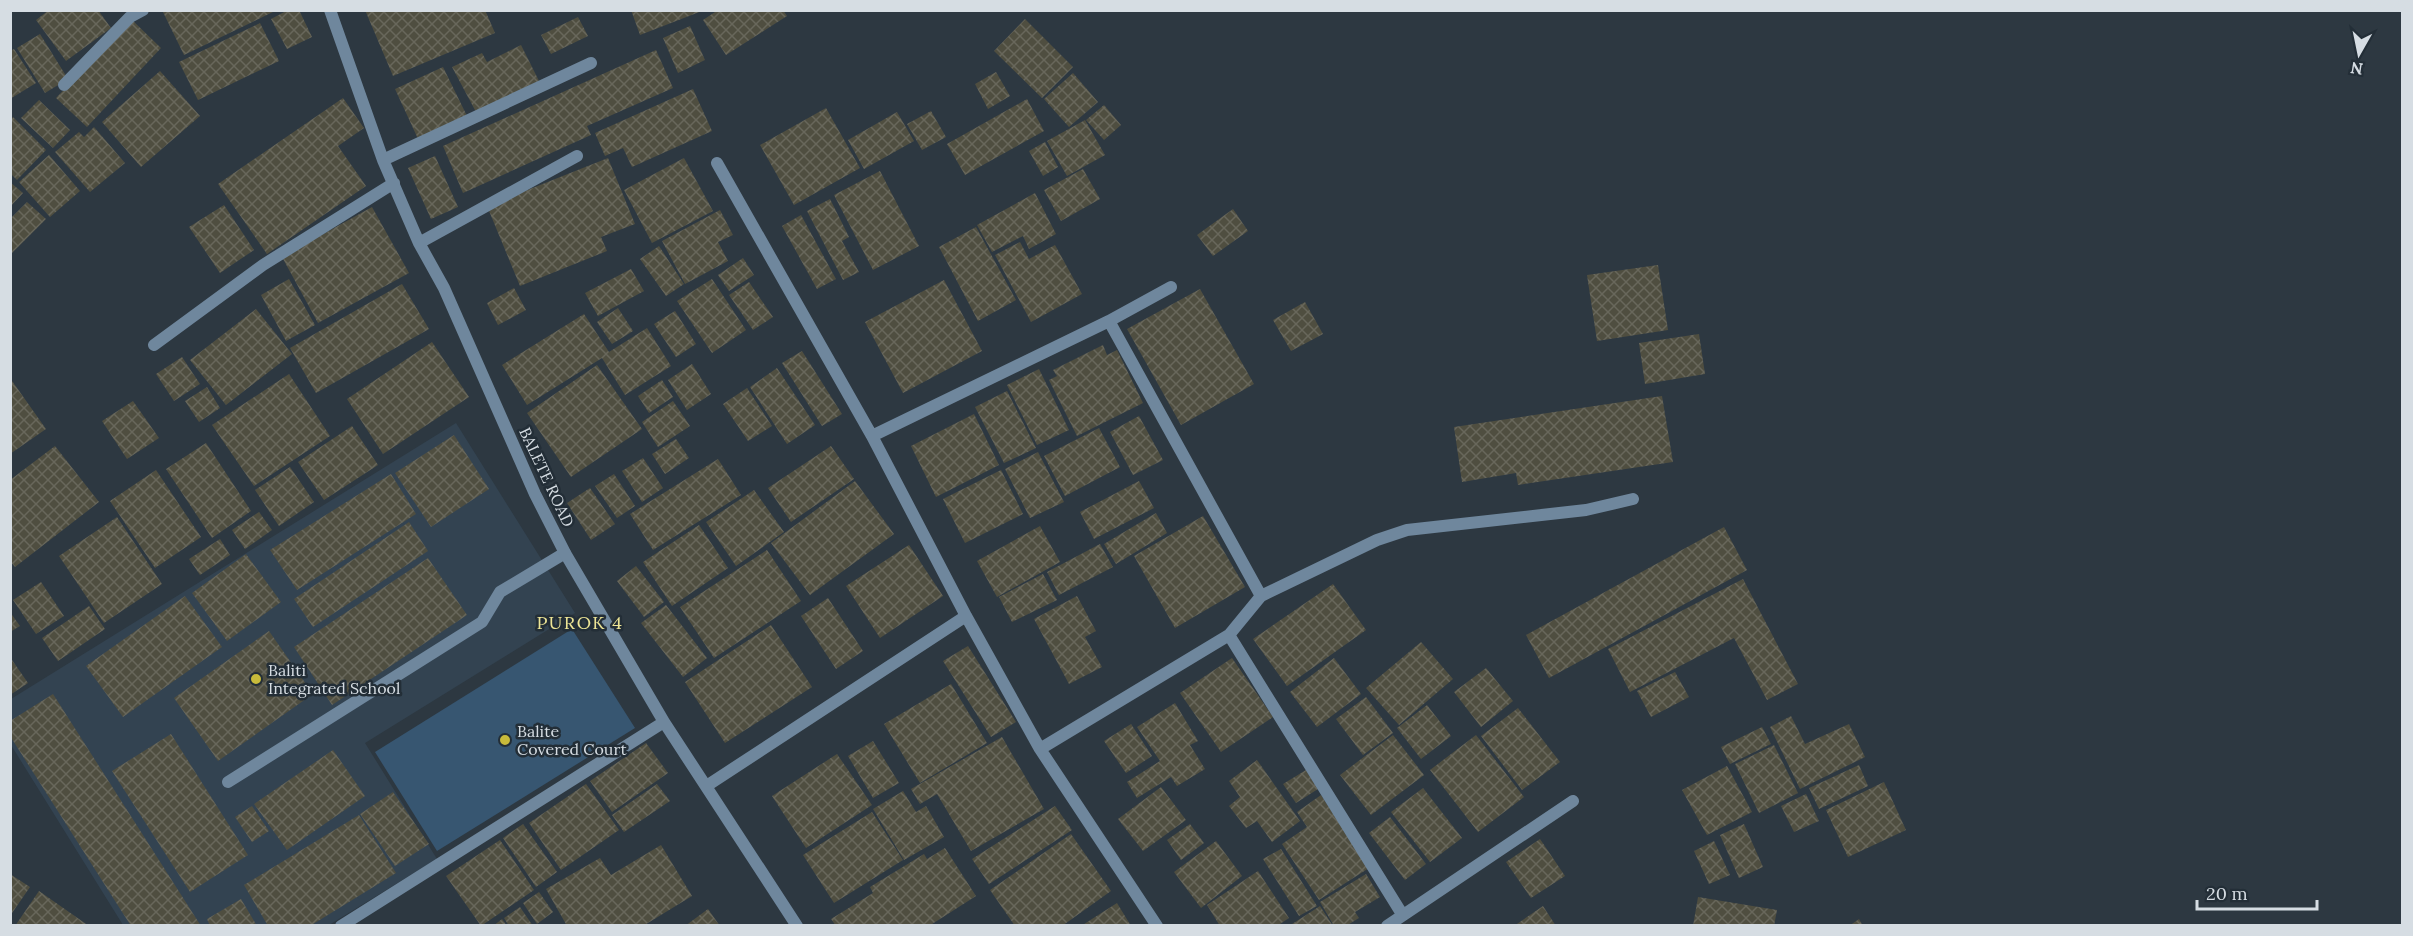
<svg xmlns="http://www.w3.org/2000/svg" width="2413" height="936" font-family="Lora,serif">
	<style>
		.built { fill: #334351 }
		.pitch { fill: #375671 }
		.building { fill: url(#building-cross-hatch) }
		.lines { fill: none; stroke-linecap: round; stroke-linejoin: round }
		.lane { stroke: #6f879d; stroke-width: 12 }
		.street { stroke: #6f879d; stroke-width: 12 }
		.poi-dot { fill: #c8bb3b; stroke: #232e37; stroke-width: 2 }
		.labels { text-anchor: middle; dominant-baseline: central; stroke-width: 5; stroke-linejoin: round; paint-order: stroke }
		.street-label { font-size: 16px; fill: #d6dde3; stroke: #232e37 }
		.poi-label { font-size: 16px; fill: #d6dde3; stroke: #232e37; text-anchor: start }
		.neighbourhood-label { font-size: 18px; letter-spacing: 1.5px; fill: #ede596; stroke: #232e37 }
	</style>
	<defs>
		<pattern id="building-cross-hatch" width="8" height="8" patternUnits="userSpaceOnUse" patternTransform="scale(1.5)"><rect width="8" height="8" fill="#4f4e40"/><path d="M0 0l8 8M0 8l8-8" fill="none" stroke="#68675b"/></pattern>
	</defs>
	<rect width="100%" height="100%" fill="#2d3841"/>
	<!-- built -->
	<path class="built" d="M456,423L575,613L365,743L437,859L329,925H123L11,745V699Z"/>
	<!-- pitch -->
	<path class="pitch" d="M572,629L635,728L437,851L375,752Z"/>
	<!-- building -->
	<path class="building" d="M49,10H98L111,28L66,61L36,20Z
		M162,10H277L184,55Z
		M288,10H299L312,37L287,49L271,19Z
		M365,10H485L495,33L393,76Z
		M631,10H702V11L640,35Z
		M718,10H783L787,16L726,55L703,20Z
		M578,17L588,36L551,54L541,35Z
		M131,19L161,48L87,127L56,98Z
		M1025,19L1073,67L1042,98L994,51Z
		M260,23L279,61L198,100L179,62Z
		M690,26L705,60L678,73L663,38Z
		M40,34L68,79L45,93L17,48Z
		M521,45L539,81L476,112L452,67L482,53L487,62Z
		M14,49L36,83L10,99V51Z
		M656,50L673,88L587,126L591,135L463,193L443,146Z
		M443,67L468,118L419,141L395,89Z
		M160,71L200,116L141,167L102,122Z
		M996,72L1010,96L988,109L975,84Z
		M1073,73L1098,102L1069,127L1044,99Z
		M693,89L712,131L632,167L623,148L605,156L595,133Z
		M343,98L364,128L338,146L366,186L267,254L218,184Z
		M1027,99L1044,131L965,175L947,144Z
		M39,100L70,130L53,148L21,118Z
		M1104,105L1121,125L1104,140L1086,120Z
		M826,108L860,168L794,205L760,145Z
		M931,111L946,137L922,150L907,124Z
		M897,112L914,141L864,169L848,140Z
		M13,117L46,150L17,180L10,173V120Z
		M1085,120L1105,155L1067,176L1047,141Z
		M94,127L125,163L90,192L55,152L79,132L84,137Z
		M1045,142L1058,167L1043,176L1029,151Z
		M49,155L80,191L50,217L19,182Z
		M435,156L458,207L431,219L408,168Z
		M608,158L635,224L601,237L607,251L520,286L487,206Z
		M684,158L713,211L652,243L624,190Z
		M1083,169L1100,199L1061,221L1044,190Z
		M880,171L919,246L873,270L834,195Z
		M10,182L23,193L10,207Z
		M1035,193L1056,234L1029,249L1023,236L992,252L977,225Z
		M830,199L849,237L842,241L859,272L843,280L807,211Z
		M27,202L46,219L12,253L10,219Z
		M224,205L254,250L220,273L189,227Z
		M372,207L409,273L318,323L282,257Z
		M1233,209L1248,231L1213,256L1197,235Z
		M720,210L733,235L718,242L728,261L685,284L662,241Z
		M801,215L836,279L817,289L782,226Z
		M976,227L1016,300L978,321L939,247Z
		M1020,242L1029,259L1055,245L1082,294L1031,322L995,255Z
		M659,246L684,284L666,296L640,259Z
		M743,258L754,275L729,291L718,275Z
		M1658,265L1668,330L1597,341L1587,275Z
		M631,269L644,291L598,316L585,293Z
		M289,279L315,325L286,341L261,295Z
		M712,279L746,330L712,353L677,301Z
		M944,280L982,351L903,393L865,322Z
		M749,282L773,317L753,330L729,295Z
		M402,284L429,329L316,393L290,348Z
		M514,288L526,310L498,325L487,303Z
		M1200,289L1254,384L1181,425L1127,329Z
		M1305,302L1323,334L1291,351L1273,320Z
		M618,308L633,331L612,344L597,322Z
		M256,309L292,354L226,405L190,360Z
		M675,311L696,344L676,357L654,324Z
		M584,314L609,352L647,328L671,366L625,395L602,358L527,405L502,365Z
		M1699,334L1705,374L1645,384L1639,343Z
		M432,342L469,397L383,454L347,399Z
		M1103,345L1107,355L1117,350L1143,403L1077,436L1049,380L1057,376L1053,370Z
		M802,351L842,414L822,426L782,363Z
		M182,357L200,384L174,401L156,374Z
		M692,364L711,394L687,410L668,380Z
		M597,365L642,429L571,477L527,413Z
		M777,368L815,425L787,444L750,387Z
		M1039,369L1069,430L1037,445L1007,385Z
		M289,374L330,436L254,486L212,425Z
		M10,378L46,429L10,454Z
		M662,380L673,397L649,413L638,396Z
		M207,387L220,408L199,422L185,401Z
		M747,388L772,426L748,441L723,404Z
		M1007,391L1036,448L1004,463L975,407Z
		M1662,396L1673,462L1518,485L1516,473L1462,482L1454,427Z
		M133,401L159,438L127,459L102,421Z
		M673,401L690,426L658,447L642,422Z
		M974,414L999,465L936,497L911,446Z
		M1139,416L1163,460L1133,475L1110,432Z
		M352,426L378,465L324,500L298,462Z
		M1099,428L1120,467L1065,496L1044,456Z
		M454,435L489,489L431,527L395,473Z
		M676,439L689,458L665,474L652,454Z
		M206,443L251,511L212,538L166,469Z
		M55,446L99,502L15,567L10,561V480Z
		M831,446L854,479L791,522L768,488Z
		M1038,452L1064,502L1030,518L1005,469Z
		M643,458L663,488L642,502L622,471Z
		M718,459L741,495L653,550L630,514Z
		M290,467L314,502L279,526L255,490Z
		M156,470L201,537L155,568L110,501Z
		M1001,470L1023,514L965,543L943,499Z
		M391,474L416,514L297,590L270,550Z
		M614,474L635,506L617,518L595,486Z
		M855,481L894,534L810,595L771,543Z
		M1139,481L1154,508L1094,539L1080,512Z
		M590,488L615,524L591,540L567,503Z
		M754,490L784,532L736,566L706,522Z
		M259,512L272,530L245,549L232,530Z
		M1156,513L1167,533L1116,564L1104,544Z
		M1203,516L1245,587L1175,628L1134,556Z
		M117,517L162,584L104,623L59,556Z
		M409,522L428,551L313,627L294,599Z
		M699,525L728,568L672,606L643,562Z
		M1040,526L1060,562L997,597L977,561Z
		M1724,527L1747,570L1549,678L1526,635Z
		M220,539L230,555L200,575L189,559Z
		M1100,544L1113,567L1059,595L1047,572Z
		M909,545L943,596L880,638L846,586Z
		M767,550L801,601L714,658L680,607Z
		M246,554L281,602L227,641L192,593Z
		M428,558L467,615L332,705L294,647Z
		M636,566L664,602L644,617L617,581Z
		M1043,574L1057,600L1012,622L999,597Z
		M1743,579L1798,684L1767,700L1734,638L1630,692L1608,649Z
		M41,582L64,616L36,634L13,600Z
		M1333,584L1366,630L1287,686L1253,639Z
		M185,596L222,647L123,717L86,666Z
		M1077,596L1096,631L1085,637L1102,667L1069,684L1034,619Z
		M828,598L863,651L836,669L801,616Z
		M666,605L707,658L683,677L641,623Z
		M89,606L105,629L58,661L42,638Z
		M10,612L20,626L10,632Z
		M771,625L812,687L725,743L685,682Z
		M269,631L313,694L218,761L174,698Z
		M1421,642L1453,679L1399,725L1366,688Z
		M968,646L1016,722L991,737L943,661Z
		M10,657L28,683L10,695Z
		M1232,658L1273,717L1221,752L1180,693Z
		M1334,658L1361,694L1317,727L1290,692Z
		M1486,668L1513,701L1481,727L1454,692Z
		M1675,672L1689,697L1651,717L1637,691Z
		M951,684L987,743L920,783L884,724Z
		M53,694L201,926H131L10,736V721Z
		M1366,697L1393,733L1363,755L1336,719Z
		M1175,703L1198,741L1190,745L1205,769L1177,786L1171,777L1137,798L1127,782L1160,761L1137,727Z
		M1427,705L1451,736L1421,759L1397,728Z
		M1518,708L1560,762L1522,790L1481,736Z
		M1791,716L1805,744L1849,724L1865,757L1800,789L1770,727Z
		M1131,724L1152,756L1126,773L1104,741Z
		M1762,727L1771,744L1730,764L1721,747Z
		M171,734L248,855L190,892L112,771Z
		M1393,735L1424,775L1371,815L1340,775Z
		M1476,735L1524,797L1478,832L1430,770Z
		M1002,737L1044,809L971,851L937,794L920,804L911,789Z
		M873,741L899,783L873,798L848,756Z
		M646,743L668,773L612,812L590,781Z
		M1774,745L1798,793L1759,813L1735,764Z
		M333,750L365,796L287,850L254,804Z
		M837,754L872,805L806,848L772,796Z
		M1257,760L1300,821L1272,842L1257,821L1246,828L1229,806L1240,797L1229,781Z
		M1859,765L1868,786L1819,809L1809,788Z
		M1727,766L1752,812L1707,835L1682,790Z
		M1306,770L1318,789L1296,803L1283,784Z
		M1884,782L1906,830L1848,857L1826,810Z
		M586,784L619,830L561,870L529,823Z
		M657,784L670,801L624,832L612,815Z
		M1161,787L1186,820L1143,851L1118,819Z
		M1423,788L1462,838L1430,862L1391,812Z
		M903,791L916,812L926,806L944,837L904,860L873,809Z
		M393,792L429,844L395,866L360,814Z
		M1806,794L1819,821L1794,832L1781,806Z
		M1321,795L1369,868L1319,900L1282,844L1307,827L1297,812Z
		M252,806L269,831L252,842L235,817Z
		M1055,806L1072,830L989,884L972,859Z
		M872,812L903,860L834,903L803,855Z
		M359,815L396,873L310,926H268L244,885Z
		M1390,817L1426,864L1405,880L1369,833Z
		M523,824L557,872L536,887L503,838Z
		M1190,824L1204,843L1181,860L1167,840Z
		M1744,824L1763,867L1739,878L1720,835Z
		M1071,834L1111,891L1062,926H1015L990,890Z
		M1540,839L1565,876L1531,898L1506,862Z
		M500,840L534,890L481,926L446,876Z
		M1216,841L1242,876L1201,908L1174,872Z
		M1714,841L1730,875L1709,884L1694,851Z
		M661,845L692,896L643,926H567L546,889L600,858L611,875Z
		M945,848L976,896L929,926H836L831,919L873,893L870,887L924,854L927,859Z
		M1281,849L1317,906L1299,916L1263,859Z
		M1258,871L1289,918L1277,926H1220L1207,905Z
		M10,874L30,887L10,916Z
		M1366,874L1380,897L1355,912L1359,918L1346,926H1334L1320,902Z
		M39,891L89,926H15Z
		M539,892L553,912L537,924L523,903Z
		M1698,897L1777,910L1774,926H1693Z
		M241,899L257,926H210L207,919Z
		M1117,903L1131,926H1081Z
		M1320,906L1333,926H1289Z
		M1543,906L1556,926H1514Z
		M520,907L533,926H509L504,918Z
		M708,909L720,926H685Z
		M502,919L507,926H493Z
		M1859,919L1863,926H1849Z"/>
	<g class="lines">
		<!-- lane -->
		<path class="lane" d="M228,782L482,622L500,592L565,553"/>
		<!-- street -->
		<path class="street" d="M330,10L383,160L419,243L444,288L535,494L565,553L664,722L797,926
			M64,85L130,17L143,10
			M383,160L591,63
			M717,163L872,436L966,616L1040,749L1157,926
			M419,243L577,156
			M154,345L263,265L394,183
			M872,436L1109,321L1171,287
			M1261,596L1377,540L1407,530L1586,510L1633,499
			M1229,635L1402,914
			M1040,749L1229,635L1261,596L1109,321
			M708,785L966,616
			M341,926L664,722
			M1387,926L1573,801"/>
	</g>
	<!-- markers -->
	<g class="poi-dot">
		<circle cx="256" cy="679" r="6"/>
		<circle cx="505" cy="740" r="6"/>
	</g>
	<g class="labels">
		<!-- street labels -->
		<g class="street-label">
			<text transform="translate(547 477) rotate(65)">BALETE ROAD</text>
		</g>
		<!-- poi labels -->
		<g class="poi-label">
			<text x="268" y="670">Baliti<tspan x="268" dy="18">Integrated School</tspan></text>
			<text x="517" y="731">Balite<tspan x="517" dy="18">Covered Court</tspan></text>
		</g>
		<!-- neighbourhood labels -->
		<g class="neighbourhood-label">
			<text x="580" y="622">PUROK 4</text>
		</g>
	</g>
	<!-- border -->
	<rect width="2413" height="936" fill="none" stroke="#d6dde3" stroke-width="24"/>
	<!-- north arrow -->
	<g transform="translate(2359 54) rotate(189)" stroke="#232e37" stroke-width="4.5" paint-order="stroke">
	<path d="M0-4.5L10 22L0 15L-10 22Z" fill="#d6dde3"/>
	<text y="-9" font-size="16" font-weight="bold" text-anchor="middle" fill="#d6dde3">N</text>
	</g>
	<!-- scale -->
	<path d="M2197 900v9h120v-9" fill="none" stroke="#d6dde3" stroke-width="3"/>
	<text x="2206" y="900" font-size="18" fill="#d6dde3" stroke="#232e37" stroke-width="4.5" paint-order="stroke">20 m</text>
</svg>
